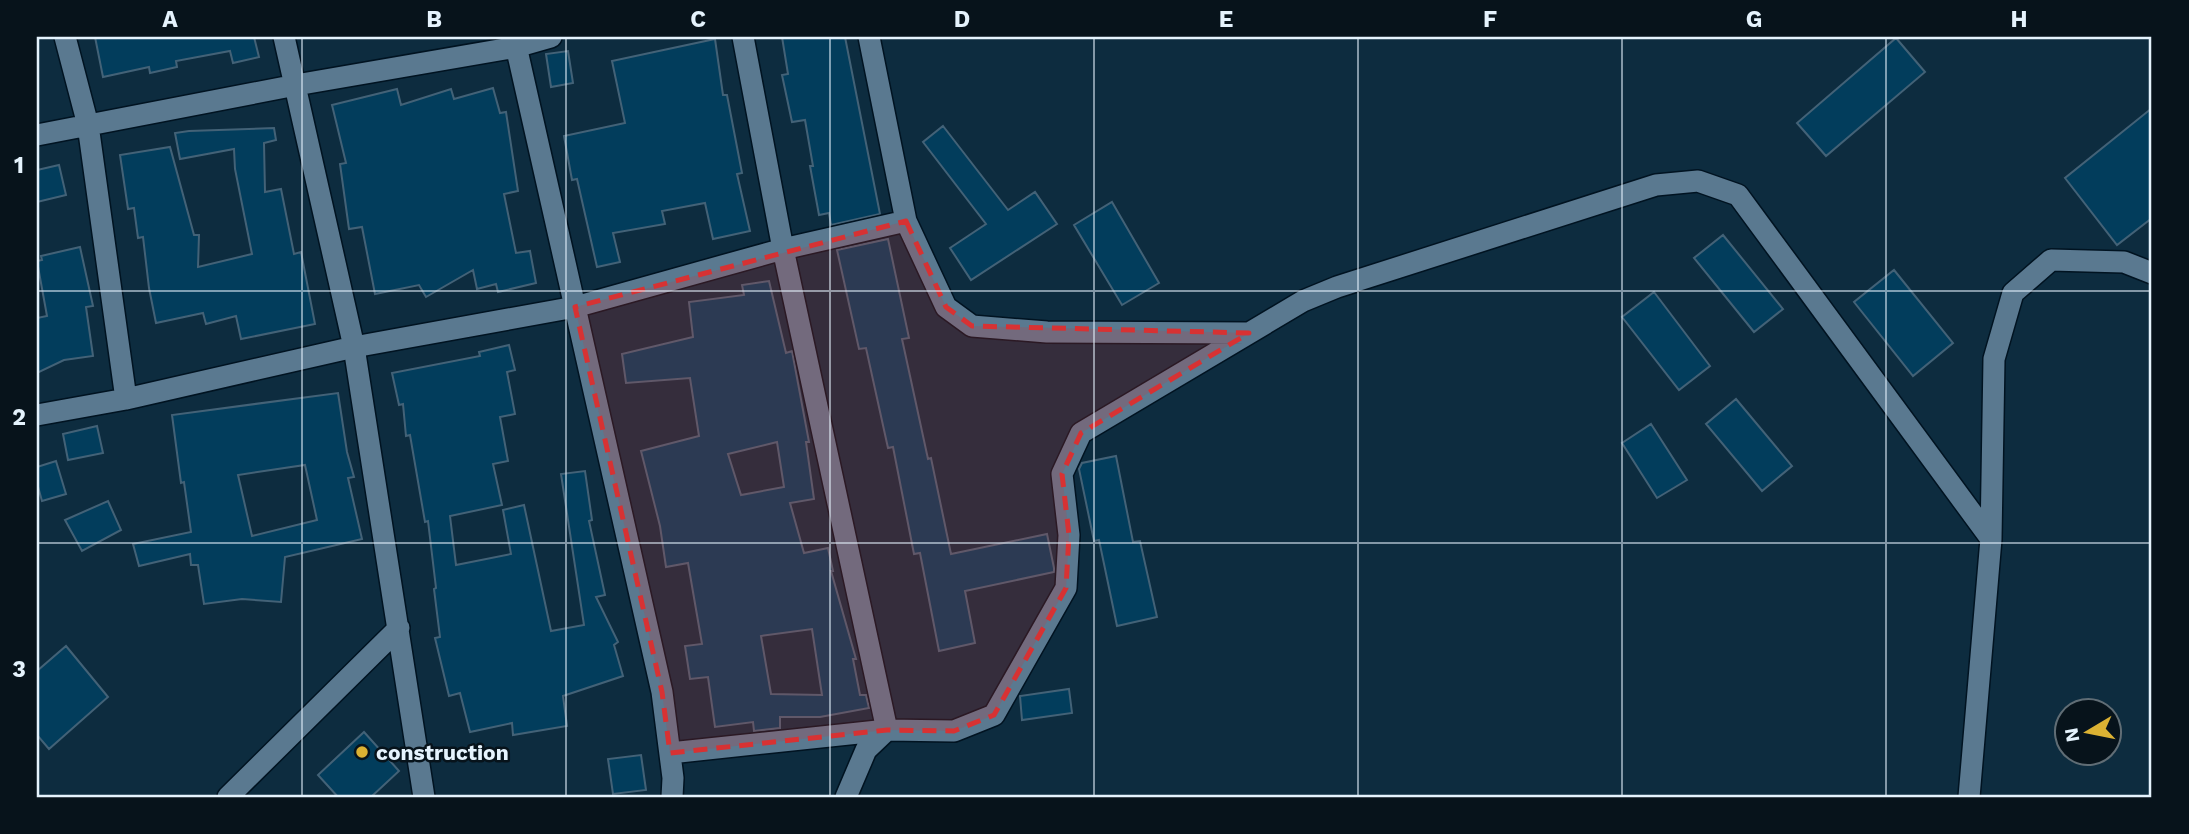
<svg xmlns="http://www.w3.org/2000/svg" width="2189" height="834" font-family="'Work Sans',sans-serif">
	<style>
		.building { fill: #023d5c; stroke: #436277; stroke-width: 2; fill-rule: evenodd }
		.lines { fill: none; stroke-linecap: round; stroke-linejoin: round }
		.minor-casing { stroke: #001321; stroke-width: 24 }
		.minor { stroke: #5a7990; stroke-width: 21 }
		.marked { fill: #d73233; fill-opacity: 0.2; stroke: #d73233; stroke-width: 5; stroke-dasharray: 14 9; stroke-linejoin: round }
		.grid { fill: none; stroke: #e5f3fd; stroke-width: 2; stroke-opacity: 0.55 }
		.poi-dot { fill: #dbb233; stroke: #07131b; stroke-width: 2.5 }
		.labels { text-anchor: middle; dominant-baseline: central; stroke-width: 5; stroke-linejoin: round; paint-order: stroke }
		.poi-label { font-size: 21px; font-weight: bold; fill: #e5f3fd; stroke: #07131b; text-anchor: start }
		.neatline { fill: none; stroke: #e5f3fd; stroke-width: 2.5 }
		.grid-label { font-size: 23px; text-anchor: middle; font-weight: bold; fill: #e5f3fd }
	</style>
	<rect width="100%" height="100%" fill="#0d2c3f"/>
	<!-- building -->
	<path class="building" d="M95,37H254L259,57L233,63L230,51L176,61L177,67L150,73L149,67L103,77Z
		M782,37H845L880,214L831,225L829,213L819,215L810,166H813L805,120L792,122L782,75L788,74Z
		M1896,38L1925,72L1826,156L1797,123Z
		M715,39L723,95H727L742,173L737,174L750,231L713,239L705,203L662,211L665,224L613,233L620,262L597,267L577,179L572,180L564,136L625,123L612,61Z
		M568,51L573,83L551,87L546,54Z
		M493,88L500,113L506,112L518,191L504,194L516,253L530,251L536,283L498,292L496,284L477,289L473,270L426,297L419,285L375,294L362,227L349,229L340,164L346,163L332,105L397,89L401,105L451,89L454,99Z
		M2152,108V218L2117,245L2065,178Z
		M943,126L1008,210L1035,192L1057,224L971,280L950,248L986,224L923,142Z
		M274,128L276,140L264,143L265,192L281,189L294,254L301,252L315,324L241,339L236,316L206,324L203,313L156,323L149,288L143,237L138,238L134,208L128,209L120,155L170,147L194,235H199L198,267L252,254L235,169L234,149L180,159L175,133L189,131Z
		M59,165L66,195L37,202V170Z
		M1112,202L1159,283L1122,305L1074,225Z
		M1723,235L1783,309L1754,332L1694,258Z
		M888,239L909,338L902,339L928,459L931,458L951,554L1047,534L1054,568V572L965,591L975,643L939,651L920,553L914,554L893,447L888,448L866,348L859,349L837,250Z
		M80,247L93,306L86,307L93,356L64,360L37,373V318L47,316L37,261L42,260L41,256Z
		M1894,270L1953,343L1913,376L1854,302Z
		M769,281L786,353L792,351L809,442H806L814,499L790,503L804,553L828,548L833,571H831L856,659H853L860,695H866L869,708L820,717H780V728L754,731L753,722L715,727L708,677L690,679L685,646L702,644L688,563L666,567L660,526L641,451L699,436L690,378L626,383L622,354L693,337L689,302L744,295L742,285ZM777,442L784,487L741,495L728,454ZM812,629L822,695L771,694L761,636Z
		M1654,292L1710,366L1679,390L1622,317Z
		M509,345L515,370L507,372L515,414L500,417L508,461L493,464L502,505L450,516L456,565L511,554L503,510L524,505L551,631L584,625L561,474L585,471L592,520L589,521L605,595L596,597L618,642L614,645L623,676L563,696L567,726L513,735L512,723L470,732L460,693L449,696L435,638L440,637L434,589L436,588L428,521L425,522L410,435L406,436L403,404L399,405L392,373L480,356L479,352Z
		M338,393L347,452L354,477L348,478L362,539L285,557L281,602L242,599L204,604L198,565H191L190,554L139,566L133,544L191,532L184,482L181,483L172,415ZM305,465L317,520L252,536L238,475Z
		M1736,399L1792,466L1762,491L1706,424Z
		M1651,424L1687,480L1657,498L1622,443Z
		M97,426L103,453L68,460L63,434Z
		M1116,456L1133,542L1140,541L1157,617L1117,626L1099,540L1094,541L1079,469L1082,463Z
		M56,461L66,494L42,501L37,483V467Z
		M108,501L121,530L82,551L65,520Z
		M66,646L108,697L49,749L37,735V671Z
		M1069,689L1072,713L1022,720L1020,696Z
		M364,732L399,771L371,797H338L318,775Z
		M641,755L646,790L613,794L608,759Z"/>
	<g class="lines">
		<!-- minor casing -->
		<g class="minor-casing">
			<path id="minor" d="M65,37L88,125L126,399
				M284,37L354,347L424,797
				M514,37L662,692L673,778L672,797
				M743,37L783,249L887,730L954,731L994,715L1066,588L1069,535L1062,474L1081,433L1303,301L1337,287L1656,185L1698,181L1738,195L1991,539
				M869,37L906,221L946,307L972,326L1047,332L1249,333
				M37,135L296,85L516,47L551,37
				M37,415L126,399L354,347L575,307L783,249L906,221
				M670,753L887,730L866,750L846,797
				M228,797L399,628
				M1969,797L1991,539L1994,359L2013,293L2051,260L2124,262L2152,273"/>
		</g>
		<!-- minor -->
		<use href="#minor" class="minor"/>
	</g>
	<!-- marked area -->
	<path class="marked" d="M906,221L946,307L972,326L1249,333L1081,433L1062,474L1069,535L1066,588L994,715L954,731L887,730L670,753L662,692L575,307Z"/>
	<!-- grid -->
	<path class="grid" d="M302,37V797M566,37V797M830,37V797M1094,37V797M1358,37V797M1622,37V797M1886,37V797M37,291H2152M37,543H2152"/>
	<!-- markers -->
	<circle class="poi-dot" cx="362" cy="752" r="7"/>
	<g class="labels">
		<!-- poi labels -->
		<g class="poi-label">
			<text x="376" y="752">construction</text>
		</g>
	</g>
	<!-- border -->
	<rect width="2189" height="834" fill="none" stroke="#07131b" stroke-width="77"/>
	<!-- north arrow -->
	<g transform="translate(2088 732) rotate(260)"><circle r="33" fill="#07131b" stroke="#606d75" stroke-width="2"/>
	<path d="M0-5L12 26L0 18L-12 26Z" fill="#dbb233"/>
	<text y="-10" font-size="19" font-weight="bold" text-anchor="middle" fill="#e5f3fd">N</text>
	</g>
	<rect x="38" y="38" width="2112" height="758" class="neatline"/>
	<g class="grid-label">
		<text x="170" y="27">A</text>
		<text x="434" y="27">B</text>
		<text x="698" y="27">C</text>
		<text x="962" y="27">D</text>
		<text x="1226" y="27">E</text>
		<text x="1490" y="27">F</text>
		<text x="1754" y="27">G</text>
		<text x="2019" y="27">H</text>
		<text x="19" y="173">1</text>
		<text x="19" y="425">2</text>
		<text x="19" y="677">3</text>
	</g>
</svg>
